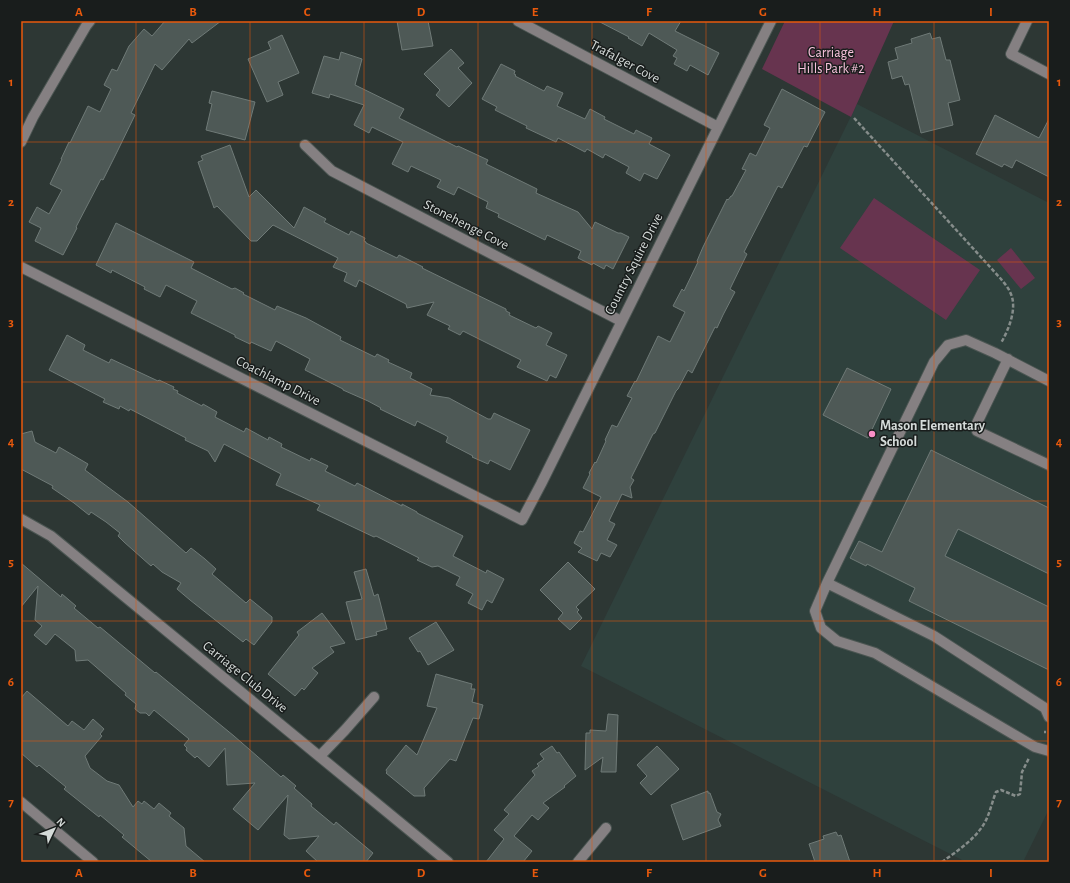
<svg xmlns="http://www.w3.org/2000/svg" width="1070" height="883" font-family="'Alegreya Sans',sans-serif">
	<style>
		.built { fill: #2f413d }
		.green { fill: #67344f }
		.building { fill: #4e5956; stroke: #6f7a77 }
		.lines { fill: none; stroke-linecap: round; stroke-linejoin: round }
		.minor-casing { stroke: #4b5552; stroke-width: 12 }
		.path { stroke: #868d8b; stroke-width: 2.5; stroke-dasharray: 4 2; stroke-linecap: butt }
		.minor { stroke: #858082; stroke-width: 10 }
		.grid { fill: none; stroke: #e8590c; stroke-width: 1; stroke-opacity: 0.55 }
		.poi-dot { fill: #fa8fc7; stroke: #191d1c; stroke-width: 1.5 }
		.labels { text-anchor: middle; dominant-baseline: central; stroke-width: 3; stroke-linejoin: round; paint-order: stroke }
		.park-label { font-size: 14px; fill: #f8c2dc; stroke: #191d1c }
		.street-label { font-size: 14px; fill: #d5dbd9; stroke: #191d1c }
		.poi-label { font-size: 14px; font-weight: bold; fill: #d5dbd9; stroke: #191d1c; text-anchor: start }
		.neatline { fill: none; stroke: #e8590c; stroke-width: 1.5 }
		.grid-label { font-size: 13px; text-anchor: middle; font-weight: bold; fill: #e8590c }
	</style>
	<rect width="100%" height="100%" fill="#2d3734"/>
	<!-- built -->
	<path class="built" d="M857,104L1049,203V809L1023,862H966L581,666Z"/>
	<!-- green -->
	<path class="green" d="M785,21H894L851,117L762,69Z
		M874,198L980,270L946,320L840,248Z
		M1011,248L1035,278L1021,289L997,260Z"/>
	<!-- building -->
	<path class="building" d="M165,21H221L192,43L189,39L162,70L155,64L131,113L135,115L117,152L103,180L101,179L76,227L77,228L63,255L35,241L41,228L29,222L37,207L49,214L62,190L50,184L62,159H61L69,142L70,143L88,106L100,112L111,89L104,85L112,69L117,71L129,46L144,29L152,36Z
		M397,21H428L433,46L402,50Z
		M598,21H681L675,31L719,53L708,75L690,65L687,71L674,64L677,58L673,56L677,50L649,33L642,46L628,38L629,37Z
		M930,33L932,39L940,37L946,60H950L960,100L948,103L953,125L921,133L909,84L905,85L902,76L892,79L888,62L898,59L895,48L912,43L911,39Z
		M282,35L299,73L278,82L283,95L267,102L248,59L271,49L268,42Z
		M451,49L464,63L458,68L472,83L449,107L436,95L440,90L424,74Z
		M341,52L362,59L355,85L404,109L399,118L457,147L458,146L488,160L486,164L537,189L536,193L578,212L592,229L595,222L618,233H621L629,237L613,269L606,265L604,269L593,263L592,265L578,258L581,251L547,235L545,240L498,217L499,214L486,208L488,202L458,187L454,195L437,187L441,180L411,166L408,172L392,164L403,142L372,127L369,133L354,125L364,105L330,94L329,98L312,93L324,56L339,60Z
		M501,64L515,71L514,74L516,75L515,76L544,91L547,86L563,93L557,106L585,119L590,109L605,117L604,119L634,134L636,130L652,138L649,144L670,155L657,179L644,173L640,181L626,173L629,167L605,154L603,158L587,149L585,152L558,138L556,142L526,128L527,126L495,110L497,107L482,99Z
		M782,89L825,112L807,147L804,146L782,188L778,186L744,252L747,254L730,289L735,292L723,315L717,328L715,327L692,373L688,370L678,389L676,391L655,433L653,434L631,478L634,480L630,487L632,498L622,494L609,521L615,524L607,540L617,545L610,557L601,553L597,561L578,552L582,548L574,543L580,531L583,532L601,497L583,488L590,474L589,473L595,462L596,463L606,441L605,440L612,425L617,427L632,398L627,396L635,381L636,382L658,336L670,342L685,312L673,306L682,289L684,291L698,262L697,261L703,247L727,199L728,200L731,196H732L746,170L742,169L750,153L756,156L770,128L764,125Z
		M212,91L255,102L245,140L206,130L212,104L209,103Z
		M995,115L1039,138L1049,119V177L1016,160L1012,168L1004,164L1002,167L976,154Z
		M230,145L249,197L256,190L294,228L304,207L326,219L324,222L349,235L351,231L365,238L364,241L366,242V243L397,258L399,255L423,267L422,268L506,309V311L510,313L509,315L536,328L538,326L552,333L546,345L567,355L556,378L550,375L547,381L517,367L521,360L463,331L460,335L448,329L450,326L427,315L434,302L407,308L406,304L359,280L356,287L344,281L347,273L333,267L338,258L273,225L257,241H251L217,206L214,208L198,162L203,160L201,156Z
		M116,223L194,262L191,268L232,289L235,288L244,293L243,294L275,310L277,306L306,318L341,337L340,340L375,357L377,354L389,360L388,362L412,373L410,378L432,389L430,395L449,398L488,419H491L494,413L530,430L510,470L490,460L488,464L472,457L473,456L446,442L448,437L445,435L417,421L415,426L380,409L381,408L368,401L343,390V389L305,370L310,359L276,341L271,351L251,342L250,344L235,337V335L191,313L197,301L166,285L160,297L144,289L145,287L112,270L111,273L96,265Z
		M67,335L85,345L83,350L109,363L111,359L158,381L159,380L174,387L173,389L178,391L177,393L202,406L203,404L217,412L215,417L244,432L246,428L268,440L269,437L282,444L281,447L310,461L311,458L328,466L325,471L355,486L357,483L402,506V504L417,512V513L463,536L453,556L486,573L487,570L504,579L492,603L487,600L482,610L468,603L473,594L456,585L460,577L438,566L432,567L417,560L419,558L376,536L374,537L317,510L320,505L276,485L281,474L224,444L215,462L208,451L185,440L186,438L130,409L129,411L120,406L119,409L103,402L105,399L49,370Z
		M847,368L891,389L868,438L823,415Z
		M32,431L35,442L56,453L59,447L88,464L85,470L128,502L186,553L191,548L205,559L216,569L212,574L246,603L250,599L272,617V622L254,645L246,639L243,642L190,600L177,589L181,583L162,572L153,564L151,566L124,542L118,536L120,533L106,522L91,512L89,515L74,503L52,488L53,486L21,469V434Z
		M931,450L1049,508V574L958,529L945,556L1049,607V670L909,601L915,588L867,564L866,566L850,558L859,541L882,552Z
		M568,562L595,589L576,607L579,610L577,612L582,618L570,630L558,619L563,613L540,590Z
		M21,563L61,597L62,594L76,606L74,608L98,628L100,627L155,673L156,672L234,736L281,777L283,775L296,786L294,788L312,804L311,806L334,825L336,822L373,853L366,862H318L306,851L319,836L289,839L284,835L288,795L258,830L233,809L255,783L227,785L225,748L209,767L197,756L195,758L186,750L187,748L184,745L189,739L154,710L149,716L146,713H140L135,709L136,704L125,695L126,693L88,660L76,661L75,650L55,634L46,645L34,635L42,626L35,620L38,586L21,607Z
		M366,569L374,596L378,594L387,629L376,632L377,635L356,640L346,602L362,599L354,572Z
		M322,613L345,643L330,647L334,652L312,668L318,673L304,690L302,688L295,696L268,674L299,635L297,632Z
		M436,622L454,650L428,665L420,651L418,652L409,638Z
		M436,674L472,684L471,689H475L472,702L483,705L479,719L473,718L456,761L450,759L424,788L425,796H414L386,773L387,772L386,770L406,745L417,755L437,708L427,706Z
		M27,691L68,726L72,721L84,730L93,719L104,729L100,734L102,736L85,756L90,768L107,781L119,785L133,807L138,801L142,804L144,801L154,809L159,803L171,813L169,816L184,828L186,846L205,862H152L122,837L124,835L100,815L99,817L64,789L66,787L39,765L37,767L21,753V698Z
		M608,714L618,715L616,772H601L603,757L585,770L586,733H590V730L606,731Z
		M552,746L557,753L559,752L576,776L564,786L565,787L543,803L549,808L538,820L532,815L514,836L532,851L523,862H486L504,839L494,830L509,814L504,810L535,775L532,771L539,766L537,764L544,759L540,754Z
		M657,746L679,769L651,795L640,783L647,776L637,765Z
		M708,791V793H710L717,812L721,814L718,820L721,826L683,840L671,805Z
		M836,832L838,836L841,835L850,862H815L809,844L824,839L823,836Z"/>
	<g class="lines">
		<!-- minor casing -->
		<g class="minor-casing">
			<path id="minor" d="M518,21L718,127
				M1027,21L1011,54L1049,74
				M21,142L33,117L86,26L90,21
				M305,145L332,171L621,321
				M21,267L522,520L541,484L771,21
				M1008,359L977,423V431L1049,465
				M1049,381L995,353L966,340L948,345L934,362L827,583L815,611L821,628L837,641L875,653L1035,747L1049,751
				M21,519L51,536L448,862
				M827,583L934,636L1045,708L1049,717
				M320,756L345,730L374,697
				M21,802L93,862
				M578,862L606,828"/>
		</g>
		<!-- path -->
		<path class="path" d="M854,118L1001,279C1004,283 1008,287 1010,292C1018,307 1009,329 1001,343
			M1044,732H1046
			M942,862C957,851 976,839 985,822C990,813 992,802 996,792L1001,790L1016,796L1020,794L1022,772L1029,758"/>
		<!-- minor -->
		<use href="#minor" class="minor"/>
	</g>
	<!-- grid -->
	<path class="grid" d="M136,21V862M250,21V862M364,21V862M478,21V862M592,21V862M706,21V862M820,21V862M934,21V862M21,142H1049M21,262H1049M21,382H1049M21,501H1049M21,621H1049M21,741H1049"/>
	<!-- markers -->
	<circle class="poi-dot" cx="872" cy="434" r="4"/>
	<g class="labels">
		<!-- park labels -->
		<g class="park-label">
			<text x="831" y="53">Carriage<tspan x="831" dy="16">Hills Park #2</tspan></text>
		</g>
		<!-- street labels -->
		<g class="street-label">
			<text transform="translate(625 62) rotate(28)">Trafalger Cove</text>
			<text transform="translate(466 225) rotate(27)">Stonehenge Cove</text>
			<text transform="translate(634 264) rotate(-63)">Country Squire Drive</text>
			<text transform="translate(278 381) rotate(27)">Coachlamp Drive</text>
			<text transform="translate(245 677) rotate(39)">Carriage Club Drive</text>
		</g>
		<!-- poi labels -->
		<g class="poi-label">
			<text x="880" y="426">Mason Elementary<tspan x="880" dy="16">School</tspan></text>
		</g>
	</g>
	<!-- border -->
	<rect width="1070" height="883" fill="none" stroke="#191d1c" stroke-width="44"/>
	<!-- north arrow -->
	<g transform="translate(54 829) rotate(47)" stroke="#191d1c" stroke-width="3" paint-order="stroke">
	<path d="M0-3L7 15L0 10L-7 15Z" fill="#d5dbd9"/>
	<text y="-6" font-size="11" font-weight="bold" text-anchor="middle" fill="#d5dbd9">N</text>
	</g>
	<rect x="22" y="22" width="1026" height="839" class="neatline"/>
	<g class="grid-label">
		<text x="79" y="16">A</text>
		<text x="193" y="16">B</text>
		<text x="307" y="16">C</text>
		<text x="421" y="16">D</text>
		<text x="535" y="16">E</text>
		<text x="649" y="16">F</text>
		<text x="763" y="16">G</text>
		<text x="877" y="16">H</text>
		<text x="991" y="16">I</text>
		<text x="11" y="86">1</text>
		<text x="1059" y="86">1</text>
		<text x="11" y="206">2</text>
		<text x="1059" y="206">2</text>
		<text x="11" y="326">3</text>
		<text x="1059" y="326">3</text>
		<text x="11" y="446">4</text>
		<text x="1059" y="446">4</text>
		<text x="11" y="566">5</text>
		<text x="1059" y="566">5</text>
		<text x="11" y="686">6</text>
		<text x="1059" y="686">6</text>
		<text x="11" y="806">7</text>
		<text x="1059" y="806">7</text>
		<text x="79" y="877">A</text>
		<text x="193" y="877">B</text>
		<text x="307" y="877">C</text>
		<text x="421" y="877">D</text>
		<text x="535" y="877">E</text>
		<text x="649" y="877">F</text>
		<text x="763" y="877">G</text>
		<text x="877" y="877">H</text>
		<text x="991" y="877">I</text>
	</g>
</svg>
